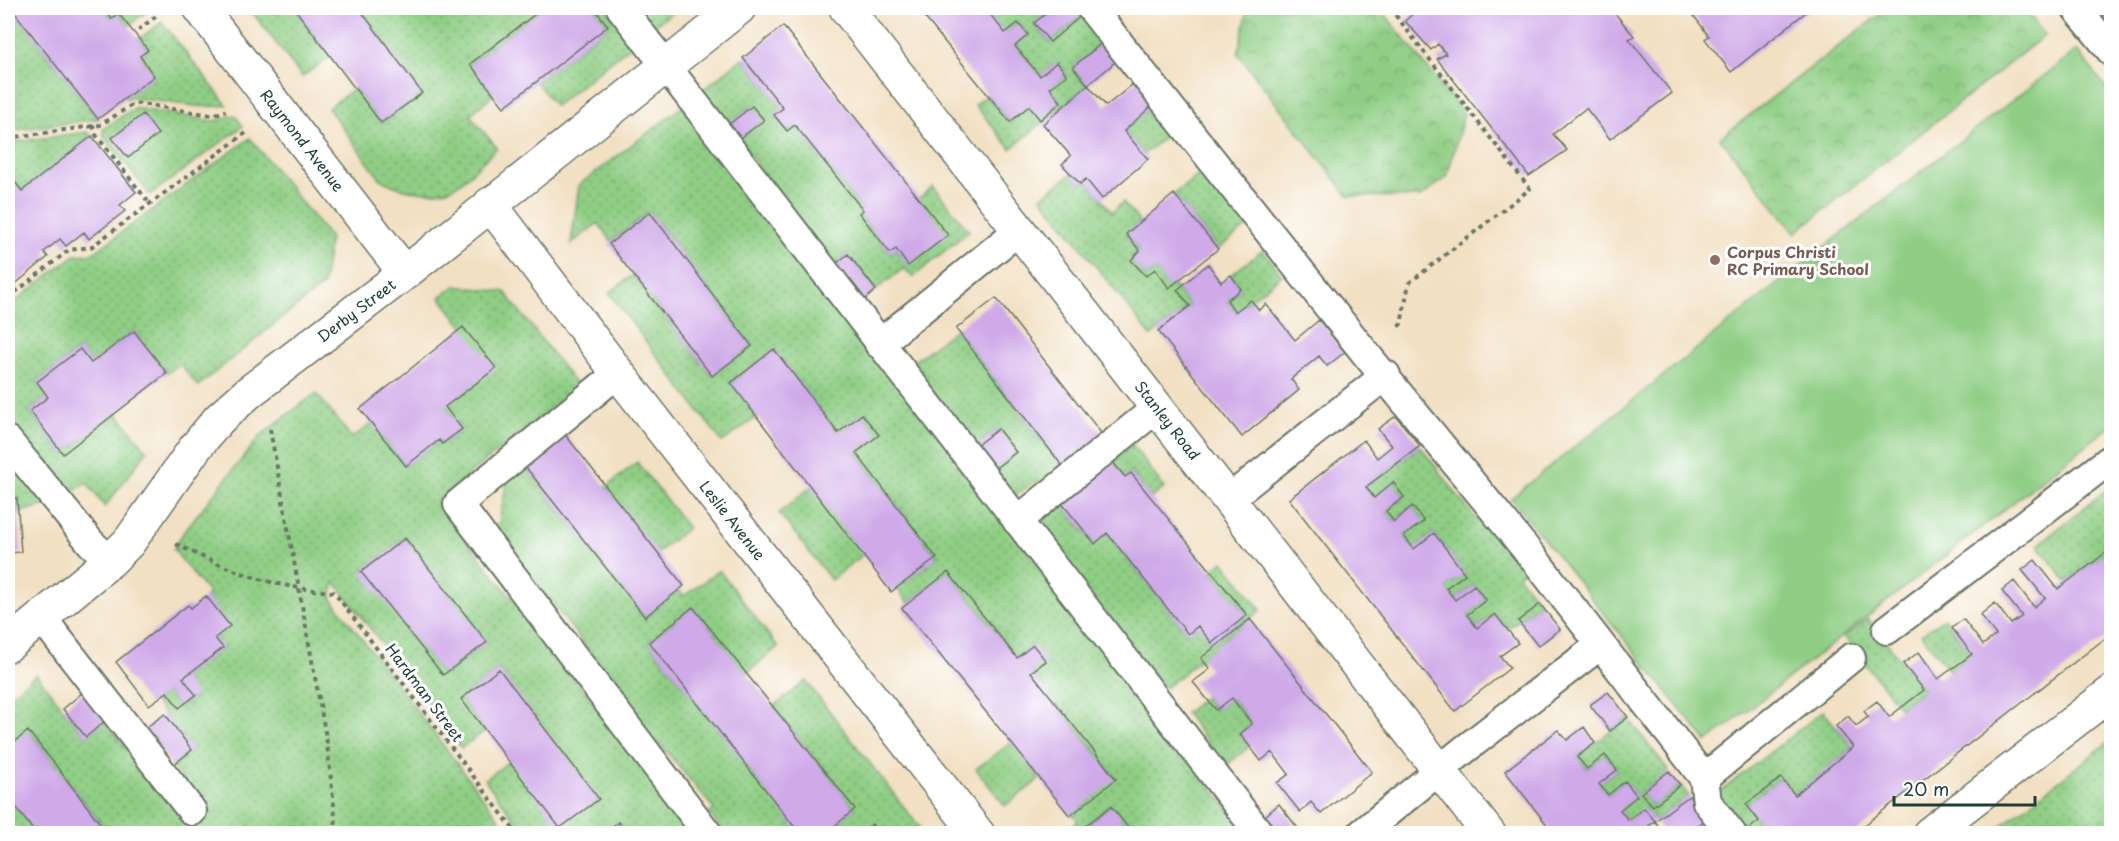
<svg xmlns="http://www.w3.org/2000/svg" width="2119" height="841" font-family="'Playpen Sans',sans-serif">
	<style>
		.grass { fill: url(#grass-dots); stroke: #57865c; stroke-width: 1.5; fill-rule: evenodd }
		.park { fill: url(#park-crowns); stroke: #57865c; stroke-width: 1.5 }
		.pitch { fill: #8fce84; stroke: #57865c; stroke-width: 1.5 }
		.building { fill: #cfa9e8 }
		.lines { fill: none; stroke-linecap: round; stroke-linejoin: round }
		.lane-casing { stroke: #697666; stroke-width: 32 }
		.street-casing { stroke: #697666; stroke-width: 36 }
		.secondary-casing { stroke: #697666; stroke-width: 36 }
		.path { stroke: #697666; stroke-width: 4; stroke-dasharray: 4.5 4.5; stroke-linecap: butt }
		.lane { stroke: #fff; stroke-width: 28 }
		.street { stroke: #fff; stroke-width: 33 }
		.secondary { stroke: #fff; stroke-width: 33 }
		.education-dot { fill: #8d6e63; stroke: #fff; stroke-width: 2 }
		.labels { text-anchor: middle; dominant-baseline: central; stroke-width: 6; stroke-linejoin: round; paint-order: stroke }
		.street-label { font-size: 15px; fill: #1f3d34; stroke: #fff }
		.education-label { font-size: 15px; font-weight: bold; fill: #785e54; stroke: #fff; text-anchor: start }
	</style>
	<defs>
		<pattern id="grass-dots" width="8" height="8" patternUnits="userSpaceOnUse" patternTransform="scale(1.5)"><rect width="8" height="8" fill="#8fce84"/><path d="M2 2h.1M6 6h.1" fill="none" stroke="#74a86d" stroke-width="1.8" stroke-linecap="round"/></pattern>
		<pattern id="park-crowns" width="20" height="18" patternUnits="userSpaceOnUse" patternTransform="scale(1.5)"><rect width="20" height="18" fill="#8fce84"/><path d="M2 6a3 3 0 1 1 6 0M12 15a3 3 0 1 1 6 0" fill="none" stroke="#74a86d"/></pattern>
	</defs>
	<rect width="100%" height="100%" fill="#fff"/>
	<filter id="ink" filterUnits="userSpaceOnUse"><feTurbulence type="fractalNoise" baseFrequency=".0167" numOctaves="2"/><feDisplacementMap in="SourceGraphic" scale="12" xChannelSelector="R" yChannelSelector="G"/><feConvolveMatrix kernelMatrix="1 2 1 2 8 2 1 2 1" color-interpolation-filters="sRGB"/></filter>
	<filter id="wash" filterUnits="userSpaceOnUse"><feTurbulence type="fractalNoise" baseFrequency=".008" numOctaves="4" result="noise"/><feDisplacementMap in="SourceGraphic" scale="24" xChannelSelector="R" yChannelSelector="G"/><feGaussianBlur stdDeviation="1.35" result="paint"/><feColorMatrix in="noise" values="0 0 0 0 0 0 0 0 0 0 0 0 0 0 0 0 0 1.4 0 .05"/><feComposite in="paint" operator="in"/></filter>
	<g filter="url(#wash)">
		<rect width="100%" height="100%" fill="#f2e0c3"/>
		<!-- grass -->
		<path class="grass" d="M8,8H11L98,119L8,131Z
			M103,8H151L128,26L119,14L112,19Z
			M249,8H294L331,56L302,77Z
			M359,8H543L471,64L494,94L470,115L497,148C486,158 460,187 447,190C427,196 396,189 380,179L328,108L355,88L381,123L422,93Z
			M594,8H606L634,43L555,106L536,82L608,26Z
			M635,8H679L651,28Z
			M985,8H1015L1021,15L1030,8H1053L1034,23L1050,42L1083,14L1105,40L1073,67L1088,85L1011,149L975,105L987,95L1010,122L1029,106L1040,119L1061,102L1050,88L1067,75L1056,63L1040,76L1015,46L1028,35L1018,23L1005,33Z
			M2094,8H2111V30Z
			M162,22L227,105C193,111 159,98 124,98L154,76L140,56L148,50L139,39Z
			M743,58L783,108L774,115L787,131L795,125L863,210L859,214L890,253L896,249L908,265L919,199L933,186L969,231L913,277L904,268L876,290L848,254L833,266L738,140L763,120L751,106L727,126L701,91Z
			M1156,102L1176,128L1144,154L1124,131Z
			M683,106L1247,833H1156L1150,827L1142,833H1133L1110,806L1076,833H1062L1078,821L1072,813L1116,778L1031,672L1033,645L1017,658L948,572L908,603L897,588L937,557L856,453L878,435L862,414L838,433L774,349L731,383L757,417L722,442L609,293L633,275L712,376L752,346L650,212L611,241L598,223L571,244L579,185Z
			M134,108L214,121L235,115L243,126L150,195L104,137L103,129Z
			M87,132L92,136L22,191L15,182L8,188V143Z
			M250,138L330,238L323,285L198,386L180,364L167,373L134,331L91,363L80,349L37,382L48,397L30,411L63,454L116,412L147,451L105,507L86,482L69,496L8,420V307L75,255L92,254Z
			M1205,170L1248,226L1218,249L1174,194Z
			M1071,174L1080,184L1086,179L1112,212L1123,202L1140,222L1126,234L1140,251L1132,260L1146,276L1155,269L1169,287L1173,285L1190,306L1151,336L1041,197Z
			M1263,250L1282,275L1235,312L1227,300L1241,289L1231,275Z
			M455,286L505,292L578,387L436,501L695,833H628L618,822L603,833H525L485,780L509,761L598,799L499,669L461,699L485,731L461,748L335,582L331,598L510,833H108L29,731L8,747V697L36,674L86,737L105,721L189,826L209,811L172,766L192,750L154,701L167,692L179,708L196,695L183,678L223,648L215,638L229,626L206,596L209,594L173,549L185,530L261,435L316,393L352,438L372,423L406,466L439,440L442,444L462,429L445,407L463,327L440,297ZM405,538L487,642L443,675L362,571Z
			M956,329L1064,468L1042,487L1036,480L1013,498L992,471L1016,452L998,429L974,447L909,365Z
			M1132,444L1164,488L1151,498L1131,473L1125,477L1112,461Z
			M1420,446L1477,521L1488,513L1530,566L1518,575L1540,604L1508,628L1495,614L1477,628L1467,615L1486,600L1474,585L1455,600L1446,588L1465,574L1434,533L1414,549L1404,536L1423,520L1412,506L1394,522L1386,511L1404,497L1393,483L1374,498L1366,487Z
			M8,457L46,505L18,513L17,498L8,499Z
			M637,462L688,528L657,553L606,487Z
			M524,465L645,617L679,590L684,596L719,570L778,647L746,674L693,607L649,642L800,833H725L709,814L714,809L660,744L656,746L630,713L635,708L497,534L507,480Z
			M2111,486V548L2067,582L2038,545Z
			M811,487L864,554L831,580L779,513Z
			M1060,501L1094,543L1107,533L1188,634L1198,626L1212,643L1247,615L1211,572L1223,561L1261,610L1165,688L1033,522Z
			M1944,618L1972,654L1949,670L1921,634Z
			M1868,619L1924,690L1900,708L1844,637Z
			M806,681L924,833L923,834L879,833L872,825L861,833H825L855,809L773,707Z
			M1205,697L1216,710L1232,698L1252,724L1240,734L1250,746L1226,766L1185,713Z
			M1823,711L1853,747L1795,795L1781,778L1747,804L1759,821L1744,832L1716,795Z
			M1628,718L1669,771L1641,793L1653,806L1680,785L1689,796L1655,821L1644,808L1628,820L1620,810L1637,796L1625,781L1608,795L1599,784L1617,770L1606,755L1587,769L1577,757Z
			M2111,740V833H1992Z
			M1012,742L1040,779L1005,806L976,769Z
			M8,796L9,798L36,833H8Z
			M1706,819L1718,834H1688Z"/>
		<!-- park -->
		<path class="park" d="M1248,8H1380L1464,114L1447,177L1421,197L1348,196L1238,54Z
			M1888,8H2024L2045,35L1795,233L1720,138Z"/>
		<!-- pitch -->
		<path class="pitch" d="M2077,50L2111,94V426L1707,742L1511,498L1762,296Z"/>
		<g id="blocks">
			<!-- building -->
			<path class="building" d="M11,8H103L112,19L118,13L148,50L140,56L154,76L98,119Z
				M294,8H359L422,93L381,123Z
				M543,8H594L608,26L504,107L470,64Z
				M917,8H985L1005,33L1018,23L1028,35L1015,46L1040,76L1057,62L1067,75L1050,88L1061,102L1040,120L1029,106L1010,122Z
				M1015,8H1030L1021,15Z
				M1053,8H1078L1083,14L1050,42L1034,23Z
				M1419,8H1616L1613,11L1634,36L1629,39L1672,93L1610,139L1586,108L1553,134L1567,150L1529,176L1437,59L1446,54L1438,44L1431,50L1405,21Z
				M1688,8H1811L1731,72L1705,39L1709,36Z
				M783,26L948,235L908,266L896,249L890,253L859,213L863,210L795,125L787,131L774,115L783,108L743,58Z
				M1105,40L1120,58L1088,85L1106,106L1138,80L1156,102L1124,131L1148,159L1102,199L1086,179L1080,184L1062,164L1071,156L1043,124L1088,85L1073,67Z
				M752,106L764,120L738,140L727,126Z
				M143,114L158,134L128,158L112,138Z
				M92,136L136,192L120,205L125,211L89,239L84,232L66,246L60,239L44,252L48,257L13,286L8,279V188L15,182L22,191Z
				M1174,194L1218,249L1169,288L1155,269L1146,276L1131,260L1140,251L1126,234Z
				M650,212L752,346L712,376L609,244Z
				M848,254L876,290L862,302L833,266Z
				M1208,264L1221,282L1231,275L1241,289L1227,300L1235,312L1251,300L1259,310L1266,304L1295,340L1319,320L1345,352L1327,366L1319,356L1291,379L1299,390L1242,437L1158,331L1190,306L1177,290Z
				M996,298L1105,438L1064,468L956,329Z
				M463,327L496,368L445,407L462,429L442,444L439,440L406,466L360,409Z
				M134,331L167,373L63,454L30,411L48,397L37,382L80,349L91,363Z
				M774,349L838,433L862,414L879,435L856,453L937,558L891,592L731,383Z
				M1396,416L1420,446L1366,487L1374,498L1393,482L1404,497L1386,511L1394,522L1412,506L1424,521L1404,536L1414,549L1434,533L1465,574L1446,588L1455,600L1474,585L1486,600L1467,615L1477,628L1495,614L1518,643L1500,656L1510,668L1455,711L1289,499L1364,440L1377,458L1392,446L1378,429Z
				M998,429L1016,452L992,471L974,447Z
				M564,433L684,586L645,617L524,465Z
				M1112,461L1125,477L1131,473L1247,615L1212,643L1198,626L1188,634L1107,533L1095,544L1060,501Z
				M17,498L21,552L8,553V499Z
				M405,538L487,642L443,675L361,572Z
				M2112,548V633L1871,820L1854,834H1743L1759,821L1746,804L1764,791L1781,778L1795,795L1853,747L1836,726L1848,716L1856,726L1868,717L1864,711L1877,701L1889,717L1924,690L1903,664L1919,652L1938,679L1972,654L1952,628L1963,619L1983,645L1996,635L1980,615L1995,603L2011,624L2022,616L2002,591L2014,581L2034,607L2045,598L2022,570L2035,560L2058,589Z
				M948,572L1017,658L1033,645L1046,661L1031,672L1116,779L1070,816L902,608Z
				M206,596L230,626L215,638L223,648L183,678L196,695L179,708L167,692L149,705L116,662L188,605L191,608Z
				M1540,604L1560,629L1538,646L1518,621Z
				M693,607L855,809L825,834H800L649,642Z
				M1250,619L1372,772L1321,814L1311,802L1300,812L1277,783L1289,774L1272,752L1261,761L1240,734L1252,724L1232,698L1216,710L1193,682L1210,669L1201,658Z
				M499,669L599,799L560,828L461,699Z
				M1608,692L1628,717L1610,731L1590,705Z
				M82,693L105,721L86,737L63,709Z
				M165,714L192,750L172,766L144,729Z
				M1584,727L1595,743L1577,757L1587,769L1605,755L1617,770L1599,784L1608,795L1625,781L1637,796L1620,810L1628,820L1644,808L1655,821L1689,796L1706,819L1688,834H1661L1663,832L1655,821L1639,834H1554L1505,771L1558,730L1567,740Z
				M28,731L54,763L108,834H36L9,798L8,747Z
				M1669,771L1680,785L1653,806L1641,793Z
				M1279,804L1300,831L1297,834H1279L1265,816Z
				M1111,806L1133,834H1076L1083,828Z
				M618,822L628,834H603Z
				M872,824L879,834H861Z
				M1150,827L1156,834H1142Z"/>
		</g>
	</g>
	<g filter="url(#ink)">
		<use href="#blocks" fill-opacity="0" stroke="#697666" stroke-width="1.5"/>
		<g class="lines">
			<!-- lane casing -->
			<g class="lane-casing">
				<path id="lane" d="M621,8L1260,834
					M1091,8L1366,354L1539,565L1704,778L1707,802L1732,834
					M2076,8L2112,52
					M879,344L1019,230
					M618,373L458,504L708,834
					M8,441L91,543L110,561
					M1230,498L1386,375
					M1017,521L1158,407
					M42,618L192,811
					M1887,630L2112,458
					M1704,778L1851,658
					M1361,834L1464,750L1600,645"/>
			</g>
			<!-- street casing -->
			<g class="street-casing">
				<path id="street" d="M200,8L405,273
					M490,204L618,373L978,834
					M8,645L110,561L129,542L195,448L219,419L248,393L405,273L739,8
					M1929,834L2112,692"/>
			</g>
			<!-- secondary casing -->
			<g class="secondary-casing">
				<path id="secondary" d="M846,8L1489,834"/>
			</g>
			<!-- path -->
			<path class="path" d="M1390,8L1530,189L1409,283L1401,324L1397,328
				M138,30L159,14
				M93,125L96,135L150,204
				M8,138L100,125L135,103L212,115L226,111
				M8,298L69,250L91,247L246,133
				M270,429L327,743L337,834
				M176,544C229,571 274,588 334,592L517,834
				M2109,834L2112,822"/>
			<!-- lane -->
			<use href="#lane" class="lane"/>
			<!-- street -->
			<use href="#street" class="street"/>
			<!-- secondary -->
			<use href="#secondary" class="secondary"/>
		</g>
	</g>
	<!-- markers -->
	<circle class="education-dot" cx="1715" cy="260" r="6"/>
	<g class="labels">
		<!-- street labels -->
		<g class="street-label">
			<text transform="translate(303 140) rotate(52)">Raymond Avenue</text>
			<text transform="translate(356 310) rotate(-37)">Derby Street</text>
			<text transform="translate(1168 420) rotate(52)">Stanley Road</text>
			<text transform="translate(733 520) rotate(52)">Leslie Avenue</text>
			<text transform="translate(425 692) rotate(53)">Hardman Street</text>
		</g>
		<!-- education labels -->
		<g class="education-label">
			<text x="1727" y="251">Corpus Christi<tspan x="1727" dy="17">RC Primary School</tspan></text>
		</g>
	</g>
	<!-- margin -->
	<rect width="2119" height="841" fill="none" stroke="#fff" stroke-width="30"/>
	<!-- scale -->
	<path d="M1894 796v9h141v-9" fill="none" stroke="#1f3d34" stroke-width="3"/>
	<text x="1903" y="796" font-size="18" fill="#1f3d34" stroke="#ffffff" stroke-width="4.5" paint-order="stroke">20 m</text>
</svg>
